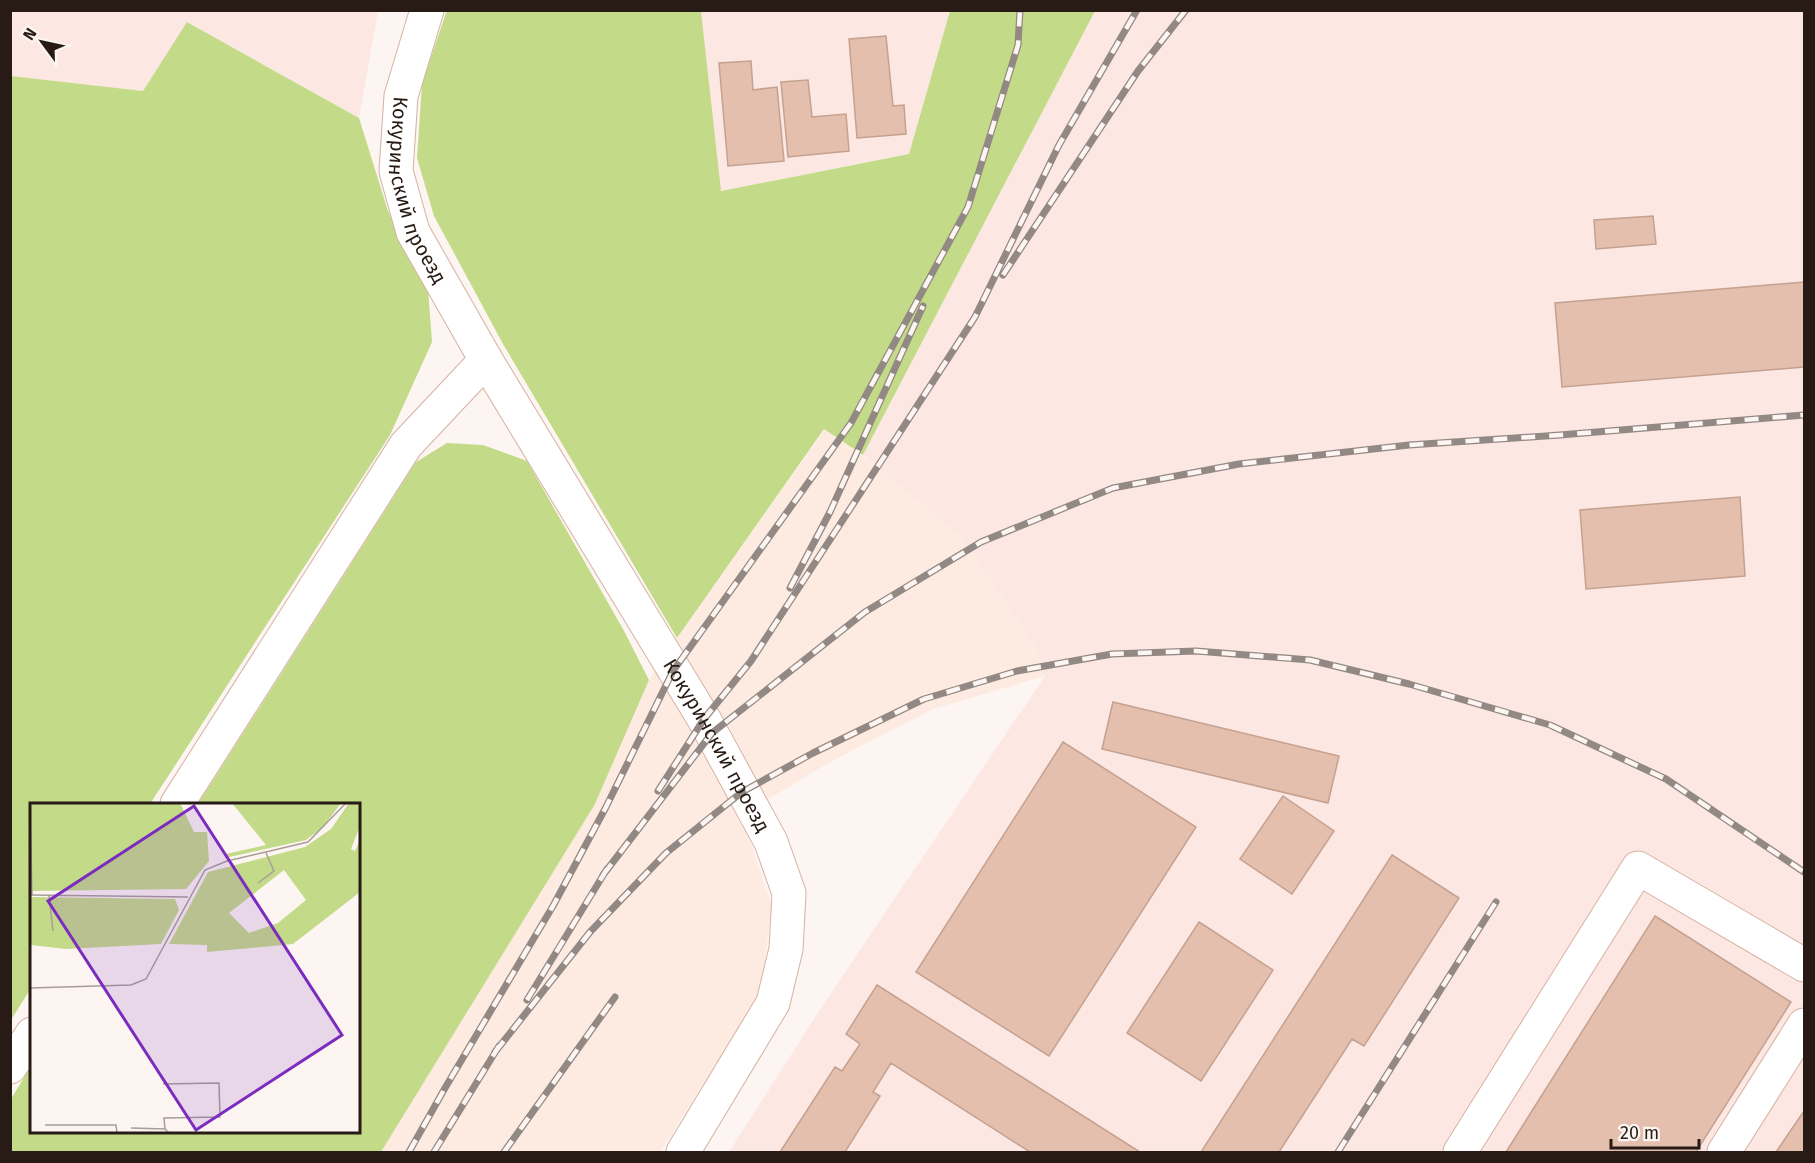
<svg xmlns="http://www.w3.org/2000/svg" width="1815" height="1163" font-family="'Fira Sans',sans-serif">
	<style>
		.built { fill: #fdebe2 }
		.industrial { fill: #fce7e2 }
		.green { fill: #c3db88 }
		.building { fill: #e4bfae; stroke: #c4a190; stroke-width: 1.5 }
		.lines { fill: none; stroke-linecap: round; stroke-linejoin: round }
		.minor-casing { stroke: #d6b2a1; stroke-width: 35 }
		.minor { stroke: #fff; stroke-width: 33 }
		.rail-casing { stroke: #938984; stroke-width: 7 }
		.rail { stroke: #fcf5f1; stroke-width: 4.5; stroke-dasharray: 14; stroke-linecap: butt }
		.labels { text-anchor: middle; dominant-baseline: central; stroke-width: 5; stroke-linejoin: round; paint-order: stroke }
		.street-label { font-size: 20px; fill: #281b15; stroke: #fcf5f1 }
		.inset-road { fill: none; stroke: #a79e99; stroke-width: 1.5 }
		.view { fill: #7b2cbf; fill-opacity: 0.15; stroke: #7b2cbf; stroke-width: 3 }
		.inset-edge { fill: none; stroke: #281b15; stroke-width: 3 }
	</style>
	<rect width="100%" height="100%" fill="#fcf5f1"/>
	<!-- built -->
	<path class="built" d="M825,429L878,467L960,535L1034,644L1045,676L933,709L830,762L737,818L747,832L772,907L760,995L660,1152H381L595,804L649,680L677,638Z"/>
	<!-- industrial -->
	<path class="industrial" d="M11,11H378L359,118L188,22L143,91L11,76Z
		M701,11H950L909,154L720,191Z
		M1095,11H1804V1152H729L823,1005L1045,676L1034,644L960,535L863,455Z"/>
	<!-- green -->
	<path class="green" d="M447,10L701,11L721,191L909,154L950,11H1095L863,455L824,429L677,638L503,344L434,216L417,158L422,84Z
		M187,22L359,118L388,211L428,289L432,342L390,435L150,804H32L31,988L11,1020V76L143,91Z
		M447,443L483,445L527,461L623,629L649,680L595,804L381,1152H11V1099L31,1066L32,1132H358V804H198L416,462Z"/>
	<!-- building -->
	<path class="building" d="M886,36L893,106L904,105L906,134L857,138L849,39Z
		M751,61L753,90L777,87L784,161L728,166L719,63Z
		M808,80L812,117L846,114L849,151L788,157L781,82Z
		M1653,216L1656,244L1596,249L1594,220Z
		M1804,282V367L1562,387L1555,303Z
		M1740,497L1745,576L1586,589L1580,510Z
		M1113,702L1339,756L1328,803L1102,749Z
		M1063,742L1196,827L1049,1056L916,972Z
		M1283,796L1334,831L1292,894L1240,859Z
		M1392,855L1459,898L1364,1046L1352,1039L1279,1152H1201Z
		M1655,916L1791,1002L1696,1152H1506Z
		M1199,922L1273,970L1201,1081L1127,1033Z
		M877,985L1140,1152H1030L891,1063L873,1092L880,1096L845,1152H780L835,1067L842,1071L860,1044L846,1034Z
		M1804,1111V1152H1776Z"/>
	<g class="lines">
		<!-- minor casing -->
		<g class="minor-casing">
			<g id="minor">
				<path id="s1" d="M427,10L401,96L396,171L413,232L486,360L704,719L771,842L789,893L786,949L773,1003L683,1152"/>
				<path d="M177,804L406,445L486,360"/>
				<path d="M10,1067L32,1034"/>
				<path d="M1460,1152L1638,868L1804,965"/>
				<path d="M1724,1152L1804,1025"/>
			</g>
		</g>
		<!-- minor -->
		<use href="#minor" class="minor"/>
		<!-- rail casing -->
		<g class="rail-casing">
			<path id="rail" d="M1003,275L1138,71L1186,10
				M790,588L830,512L923,306
				M658,791L704,719L751,661L975,317L1059,145L1137,10
				M603,875L712,733L865,612L981,542L1113,488L1239,464L1409,445L1560,435L1804,415
				M527,1000L607,869
				M495,1052L590,932L666,853L742,792L813,753L924,699L1017,671L1112,654L1196,651L1310,660L1409,684L1550,725L1666,779L1804,872
				M409,1152L445,1088L553,906L606,807L673,671L851,423L968,207L1018,45L1020,10
				M434,1152L499,1046
				M504,1152L615,997
				M1338,1152L1496,902"/>
		</g>
		<!-- rail -->
		<use href="#rail" class="rail"/>
	</g>
	<g class="labels">
		<!-- street labels -->
		<g class="street-label">
			<text stroke="none"><textPath href="#s1" startOffset="188">Кокуринский проезд</textPath></text>
			<text stroke="none"><textPath href="#s1" startOffset="825">Кокуринский проезд</textPath></text>
		</g>
	</g>
	<!-- overview -->
	<g transform="translate(30 803)">
		<rect width="330" height="330" fill="#fcf5f1"/>
		<path d="M0,0H150L164,29H177L179,58L156,86L0,88ZM202,0H311L293,24L276,37L195,55L196,51L236,42ZM319,0H330V23L321,46L325,48L330,37V89L263,141L177,149V142L139,141L178,69L275,44L301,26ZM254,67L276,97L248,120L219,130L199,110ZM0,94L145,96L149,107L131,141L36,146L1,142Z" fill="#c3db88" fill-rule="evenodd"/>
		<path class="inset-road" d="M0,5L2,92M228,80L244,68L236,50M0,92L158,94M19,92L23,128M0,185L101,182L116,176L175,67L197,58L278,39L316,0M133,281L189,280L190,314L134,315L135,326M15,322H86L87,330M101,325L135,326L139,330"/>
		<path class="view" d="M164,3L312,232L166,327L18,98Z"/>
		<rect width="330" height="330" class="inset-edge"/>
	</g>
	<!-- border -->
	<rect width="1815" height="1163" fill="none" stroke="#281b15" stroke-width="24"/>
	<!-- north arrow -->
	<g transform="translate(42 42) rotate(303)" stroke="#fcf5f1" stroke-width="4.5" paint-order="stroke">
	<path d="M0-4.5L10 22L0 15L-10 22Z" fill="#281b15"/>
	<text y="-9" font-size="16" font-weight="bold" text-anchor="middle" fill="#281b15">N</text>
	</g>
	<!-- scale -->
	<path d="M1611 1139v9h88v-9" fill="none" stroke="#281b15" stroke-width="3"/>
	<text x="1620" y="1139" font-size="18" fill="#281b15" stroke="#fcf5f1" stroke-width="4.5" paint-order="stroke">20 m</text>
</svg>
